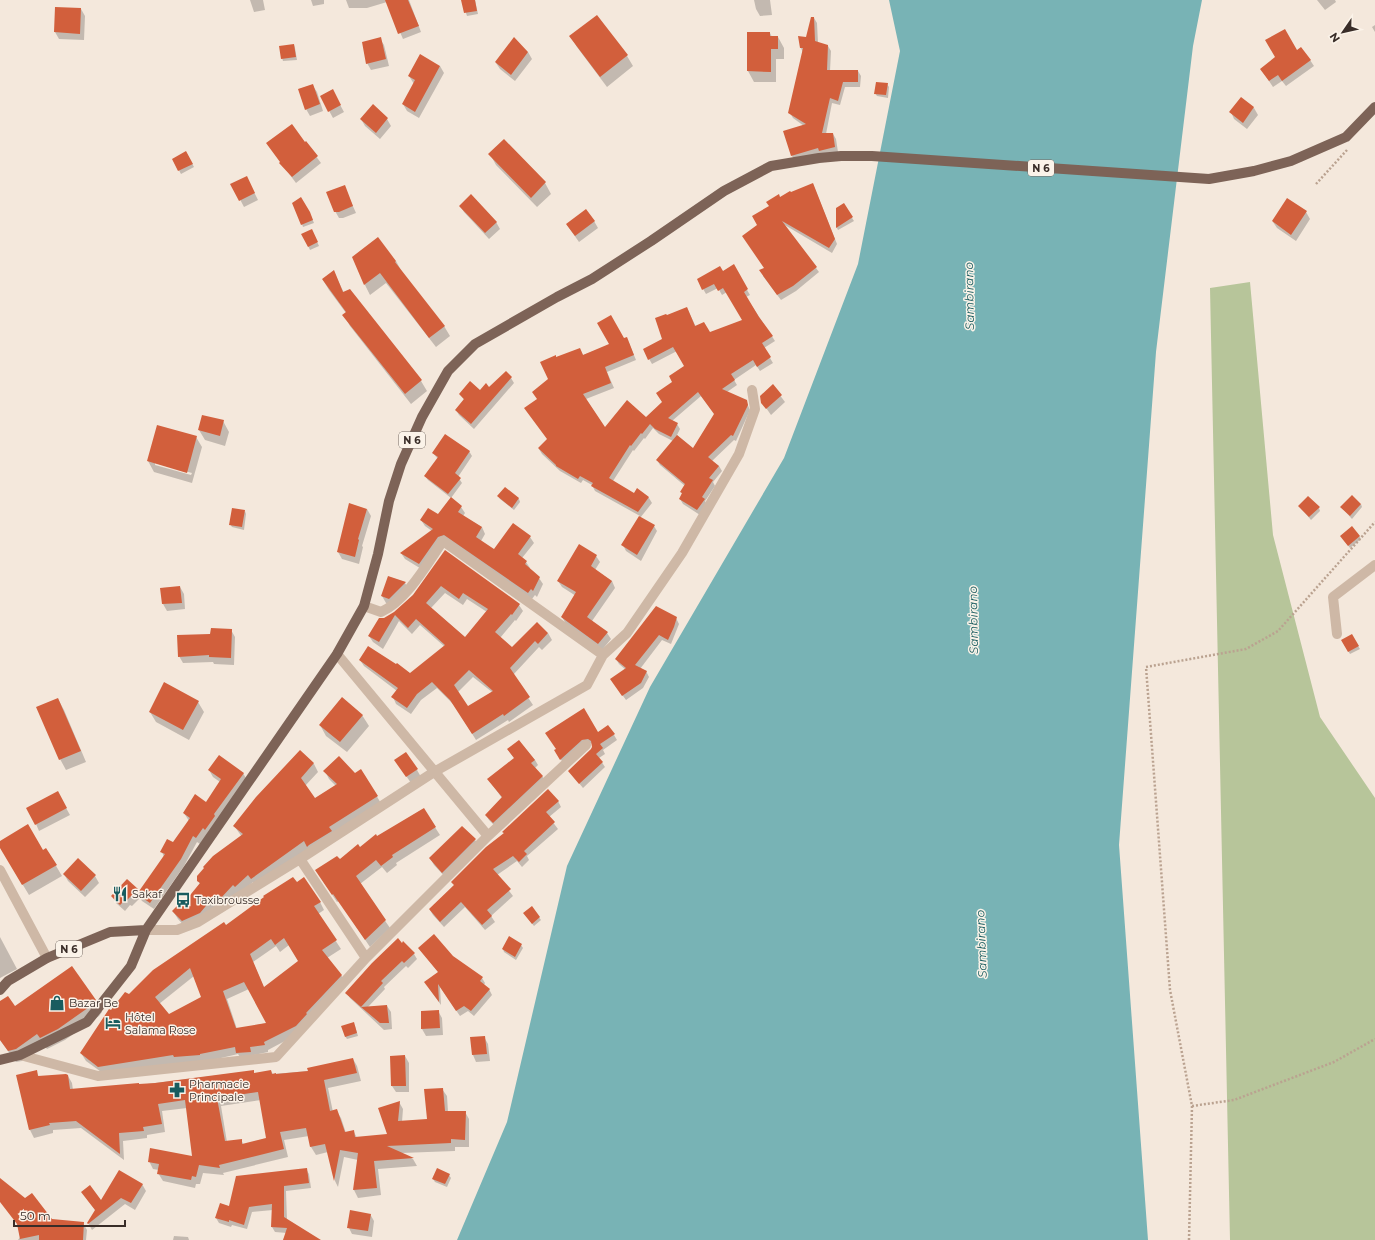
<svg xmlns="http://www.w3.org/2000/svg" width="1375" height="1240" font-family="Montserrat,sans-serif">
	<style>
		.green { fill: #b7c59a }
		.water { fill: #78b3b5 }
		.shadow { fill: #0003; fill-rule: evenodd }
		.building { fill: #d25f3c; fill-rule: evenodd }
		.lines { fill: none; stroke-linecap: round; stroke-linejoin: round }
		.path { stroke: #baa290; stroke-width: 2.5; stroke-dasharray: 2 2; stroke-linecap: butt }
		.minor { stroke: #ceb8a6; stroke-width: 10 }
		.primary { stroke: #7d6357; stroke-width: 10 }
		.labels { text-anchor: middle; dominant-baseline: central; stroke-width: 3; stroke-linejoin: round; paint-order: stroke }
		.shield { fill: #fbf3e9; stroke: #736862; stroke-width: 1 }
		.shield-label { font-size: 10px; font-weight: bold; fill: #392d28 }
		.poi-label { font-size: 11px; fill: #392d28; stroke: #fbf3e9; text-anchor: start }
		.water-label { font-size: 12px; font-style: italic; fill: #195c5f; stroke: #fbf3e9 }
	</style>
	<rect width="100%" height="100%" fill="#f4e8dc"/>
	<!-- green -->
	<path class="green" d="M1250,282L1273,535L1320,717L1375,798V1240H1230L1210,288Z"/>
	<!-- water -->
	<path class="water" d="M889,0H1202L1193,46L1156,352L1119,845L1148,1240H457L507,1122L567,866L650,687L784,458L858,264L900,51Z"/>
	<!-- shadow -->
	<path class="shadow" d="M250,0H263L265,10L254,12Z
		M311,0H324V4L313,6Z
		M346,0H409L421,32L403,39L387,2L367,8H349Z
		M466,0H475L478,14L467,16L462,1Z
		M754,0H770L772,15L760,16L756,9Z
		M1317,0H1335L1336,2L1325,10Z
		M56,8L81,9L85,16L84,40L59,39L55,32Z
		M597,16L627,56L633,66L607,87L577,47L571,37Z
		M814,18L817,23L818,43L828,46L831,51L830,71H858L861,76L860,87H845L840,105L832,103L826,134H833L836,139L838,152L795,161L792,156L804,126L793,118L790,113L803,53L801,48L799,37L807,38Z
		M1375,25V32L1372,27Z
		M748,33H770L772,37H778L784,48V59H776V82H754L748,71Z
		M380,39L384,45L389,66L371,70L367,63Z
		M294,45L295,48L297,60L283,61L282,58Z
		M1297,51L1310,60L1314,66L1286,86L1282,81L1273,87L1261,69Z
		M528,52L532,59L515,81L500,69L496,63Z
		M440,66L444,73L419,118L407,111L403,104L414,84L409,76Z
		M887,84L889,87L888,98L877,96L875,93Z
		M313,86L317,92L323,111L310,116L306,109Z
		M332,90L344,112L333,118L321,96Z
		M1241,98L1254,108L1258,115L1247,129L1234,119L1231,112Z
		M373,106L387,119L391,126L380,139L365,126L361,119Z
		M504,140L545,183L551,194L537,207L496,165L490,154Z
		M306,143L321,163L296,183L281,163Z
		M186,152L194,167L181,174L173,159Z
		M232,184H250L258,200L244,207Z
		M813,184L837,244L832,253L783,224L819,272L796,291L781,300L763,276L765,268L757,226L770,207L780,198Z
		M344,186L356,213L343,218H339L335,211Z
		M843,204L854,221L838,230L837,228V209Z
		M460,206L496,222L500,229L489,239L464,212Z
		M1306,212L1310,219L1296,241L1277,228L1273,222Z
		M311,216L314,223L303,227L302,224Z
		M594,221L598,228L579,242L567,225Z
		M313,233L319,246L310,250L303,235Z
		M353,257L396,261L402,272L444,326L450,336L436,347L386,283L370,295L365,285Z
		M733,266L750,295L746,297L775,341L764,348L773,363L760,371L756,365L734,380L737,385L727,392L746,401L750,410L736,441L734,440L712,461L719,466L722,471L713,482L715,486L705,501L707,505L700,515L683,504L680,499L683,495L681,492L685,486L660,465L657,460L673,441L659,434L653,428L645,439L644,438L634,451L633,450L613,481L634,494L637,489L649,498L652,503L640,518L654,526L657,531L641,561L626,551L623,545L640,516L595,491L592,485L583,480L581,483L560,471L542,454L539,449L548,440L538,399L549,380L556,358L580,349L583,355L623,340L629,343L636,360L607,372L614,388L586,399L605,428L646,418L663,402L673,382L685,366L677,351L652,364L644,350L663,339L666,316L687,308L696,327L709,333L743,321L727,292L722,295L718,288L706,294L698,280L722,272ZM701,396L715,414L693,449L677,435L680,429L677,424L672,421Z
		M334,272L344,293L421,381L427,391L411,404L350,326L344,315L346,313L329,290L323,280Z
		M511,378L514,383L474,429L459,415L456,410L464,400L460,394L480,391Z
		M773,386L785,402L771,415L762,402Z
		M223,421L229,432L225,446L205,440L199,430Z
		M196,437L202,447L192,483L154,472L148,461ZM155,463L192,473L191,475L155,465Z
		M469,451L472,456L458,477L462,483L451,498L428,480L425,476L438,459L433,453Z
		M505,488L519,499L520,502L514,510L500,499L498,496Z
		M1361,504L1362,507L1352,519L1342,508Z
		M461,507L465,513L463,516L482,527L485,534L481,541L494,551L530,537L534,543L522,558L526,562L530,568L529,569L539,578L543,584L537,597L535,595L532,599L448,541L423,570L405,559L401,553L432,531L425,526L421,520L438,516Z
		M1300,507L1319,508L1320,511L1311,520Z
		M367,509L371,516L362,546L363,547L359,564L342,559L338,552Z
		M245,511L246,514L244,530L232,527L230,524Z
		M1359,536L1361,539L1350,548L1343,539Z
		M445,552L519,605L523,611L516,621L515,620L500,638L512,649L548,633L552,640L542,650L539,647L513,675L533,705L509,722L508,720L476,740L455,706L437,688L421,700L411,714L396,704L393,697L397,691L364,666L360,660L410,674L445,647L420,625L412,634L399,621L383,649L373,642L369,636L384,619L394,613L413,595ZM445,593L463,605L467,599L487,612L466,638L431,608ZM473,677L492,692L468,708L458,692Z
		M596,556L600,562L595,570L612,581L615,588L592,621L607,633L611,639L602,650L566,624L562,617L576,596L562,587L558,581Z
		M389,577L405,583L409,590L393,606L386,603L382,596Z
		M180,587L184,594L185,609L167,611L163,604L162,588Z
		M676,618L679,624L671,644L662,640L640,669L646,671L649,677L643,688L626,700L615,685L626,670L619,664L616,659Z
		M231,630L235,637L234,665L214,664L213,662L183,663L179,656L211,635Z
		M1351,635L1360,649L1350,654L1342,641Z
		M58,699L64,710L86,762L66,770L60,759Z
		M198,702L204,712L189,740L156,722L150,712Z
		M362,715L369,726L347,752L326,736L320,725Z
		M597,734L614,735L617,740L603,750L605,754L599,758L605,767L583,788L569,771L591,750L593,745L591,743L585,745L564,764L555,751Z
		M519,741L535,760L538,765L535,768L546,781L496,827L489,820L486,815L502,798L488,779L515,759L508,750Z
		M300,752L314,764L318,772L305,786L314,799L336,786L329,779L325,771L355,774L361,770L382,805L256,886L253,882L225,906L220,902L205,921L187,929L178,919L173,911L182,906L200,884L198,881L242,837L235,827Z
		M400,767L417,770L421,777L411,783Z
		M209,770L243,773L247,780L200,844L197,842L184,866L154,909L142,901L140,898L132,906L130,905L125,911L116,903L112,896L137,890L139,893L164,857L162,852L173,844L189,821L184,813L206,804L220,782L213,777Z
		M61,799L70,815L39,831L36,824Z
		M558,801L561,807L549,817L558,829L527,856L529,860L522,867L517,861L497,875L513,896L491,916L495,922L485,930L465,907L444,927L433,915L430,910L504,834L503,832Z
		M423,809L440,835L396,863L397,865L387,873L382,867L360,884L390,928L370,947L339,901L337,902L321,878L339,860Z
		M475,840L479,846L447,879L434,865L430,858Z
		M0,842L43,851L46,849L62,876L29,895L0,847Z
		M64,874L95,876L99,883L85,897L68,881Z
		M296,884L320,902L324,910L318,914L341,949L327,958L341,975L346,983L300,1033L268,1050V1052L254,1055L242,1060L238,1054L204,1062L104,1074L86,1061L81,1053L112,1012L129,996L226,926ZM289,945L299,962L264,988L253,962L276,946L280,952ZM194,976L202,997L169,1015L159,1004ZM249,989L267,1023L237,1029L227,999Z
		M532,908L541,920L534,926L526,916Z
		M0,937L17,969L0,978Z
		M401,945L414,954L417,959L408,968L406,966L384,987L385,989L368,1007L387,1006L391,1012L392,1029L384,1030L350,998L347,993Z
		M521,945L523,948L516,960L504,952L503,949Z
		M419,948L482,978L485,983L484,985L489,989L492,995L474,1016L468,1011L460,1016L440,987L441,1005L429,988L439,973Z
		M95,1001L102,1012L99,1016L65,1040L47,1049L44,1045L22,1061L16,1062L0,1040V1002L15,1008Z
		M438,1011L442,1018L443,1035L426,1036L422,1029Z
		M355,1026L358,1036L347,1039L345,1036Z
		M484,1037L488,1044L490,1061L476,1062L473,1055L471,1038Z
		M405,1056L409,1063V1092H396L392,1086Z
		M353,1059L357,1066L361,1081L328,1088L333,1112L336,1110L341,1118L346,1133L354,1132L357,1138L389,1135L399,1102L403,1109L402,1122L428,1120L442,1089L447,1096L448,1112H465L469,1119V1147H455V1151L401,1153L413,1159L417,1166L378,1169L381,1195L358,1198L354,1190L358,1160L344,1157L338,1187L335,1181L328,1152L316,1155L311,1147L309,1136L284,1140L288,1157L223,1173L224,1175L203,1173L200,1184H196L195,1188L163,1181L158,1173L159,1170L153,1169L149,1161L193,1157L187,1108L162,1111L165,1132L147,1135V1138L123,1141L124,1160L81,1128L53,1130V1133L34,1138L30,1130L17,1076L36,1071L39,1077L68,1076L72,1083L73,1090L139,1085L253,1071L255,1074L271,1071L273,1074L309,1071ZM261,1100L268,1139L244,1145L241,1140L227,1142L221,1106Z
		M306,1169L309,1174L311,1188L286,1191L287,1220L319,1240H283L287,1233L275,1232L272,1227L273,1210L252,1212L247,1229L232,1225L231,1227L219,1223L216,1218L230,1207Z
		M449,1175L451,1178L447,1187L435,1182L433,1179Z
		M0,1180L51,1220L83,1223L87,1230L86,1240H18L27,1227L0,1185Z
		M142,1184L146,1191L135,1210L125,1204L92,1230L88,1223L96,1211L82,1192L101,1202Z
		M370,1214L374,1221L372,1237L352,1234L349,1228Z
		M174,1236L188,1237L189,1240H173Z"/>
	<!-- building -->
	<path class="building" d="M385,0H408L419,26L398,34Z
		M461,0H475L477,11L464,13Z
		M55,7L81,8L80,34L54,32Z
		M597,15L628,55L600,77L569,36Z
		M811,17H814L815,41L828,45L827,70H858V82H843L838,101L830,98L822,133H833L835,147L819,151L818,148L791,156L783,131L806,124L788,113L803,48H800L798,36L806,37Z
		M1285,29L1297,50L1301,47L1311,60L1282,81L1278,75L1269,81L1260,69L1275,57L1265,40Z
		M747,32H770V36H778V49H771V72L747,71Z
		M381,37L386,59L366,64L362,42Z
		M514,37L528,52L511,75L495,62Z
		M294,44L296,57L281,59L279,46Z
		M420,54L440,66L415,112L402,104L415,80L408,76Z
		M876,82L888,83L886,95L874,94Z
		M313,84L320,104L305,110L298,89Z
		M333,89L341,105L328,112L320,96Z
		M1241,97L1254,107L1243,123L1229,112Z
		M373,104L388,118L376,133L360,119Z
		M292,124L305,142L306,141L318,156L292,177L279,163L280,162L266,143Z
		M504,139L546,182L531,198L488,154Z
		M186,151L193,164L178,171L172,159Z
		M247,176L255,193L239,201L230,184Z
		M813,183L835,239L829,248L782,221L817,267L793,286L777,295L759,270L764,268L742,236L757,225L752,216L769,206L766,202L779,194L780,197L790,191L791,192Z
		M345,185L353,206L339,212H334L326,192Z
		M471,194L497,222L485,233L459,206Z
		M301,197L310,212L313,220L301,225L292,203Z
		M1287,198L1307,211L1291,235L1272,221Z
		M844,203L853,217L836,228V208Z
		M586,209L595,221L575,236L566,224Z
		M312,229L318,242L308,247L301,234Z
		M378,237L396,261L395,262L445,326L429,338L380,273L364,285L352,257Z
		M734,264L748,289L744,292L759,317L773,336L762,343L771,357L757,367L753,360L731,374L735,380L722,389L747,400L748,405L733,436L731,435L708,457L719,466L709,478L713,480L702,497L705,499L697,510L679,499L682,493L680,492L685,484L656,460L677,435L693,448L714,414L698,392L668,418L678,423L671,437L655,429L650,424L642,434L641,433L631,446L630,445L609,478L634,493L637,488L649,497L638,512L591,486L593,483L580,476L578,479L556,466V465L538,448L547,439L524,408L537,399L532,392L548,379L540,362L556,355V357L580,348L583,355L609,344L597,323L611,315L624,338L627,337L634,355L605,367L611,383L583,394L605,427L627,400L646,417L662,402L656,393L672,382L669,376L684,366L673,347L648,360L643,349L662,339L655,318L666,314L667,315L687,307L695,326L704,322L710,332L742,320L723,288L718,291L714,284L702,290L697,279L720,266L723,271Z
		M334,270L343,292L350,289L422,380L405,394L342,315L346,312L322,279Z
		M506,371L512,377L471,424L455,410L464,399L459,394L470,381L480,390L486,383L489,387Z
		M773,384L782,395L766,409L761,403L760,396Z
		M202,415L224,420L220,436L198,430Z
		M157,425L197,436L187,473L147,461Z
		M445,434L470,451L455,473L461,478L448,494L424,476L438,457L432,453Z
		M505,487L519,498L512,508L497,496Z
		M1352,495L1361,504L1350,516L1340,507Z
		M1308,496L1320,507L1309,517L1298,506Z
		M451,497L462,506L458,512L482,527L476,537L494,549L513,523L531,536L518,554L527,561L525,564L540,577L533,591L531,589L528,593L444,535L438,537L419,564L400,553L433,529L420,520L428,508L438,514Z
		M349,503L367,509L358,539L359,540L355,557L337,552Z
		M232,508L245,510L242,527L229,525Z
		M639,516L655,525L637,555L621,545Z
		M1352,526L1360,536L1348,546L1340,536Z
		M579,544L597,555L591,566L612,581L587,617L608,632L598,644L561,617L576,592L557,581Z
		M445,550L520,604L512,615L511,614L495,632L512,647L537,622L548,633L538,644L535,641L510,668L530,697L504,716L503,714L472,734L450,700L432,682L417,694L407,708L391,697L398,688L359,660L368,646L396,664L397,663L410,673L445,645L416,619L408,628L395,615L379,642L368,636L379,618H384L394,612L413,595ZM441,586L459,599L463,593L488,609L465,637L426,603ZM469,670L493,691L468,706L454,685Z
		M388,576L406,582L389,599L381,596Z
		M180,586L182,603L162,604L160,588Z
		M656,606L677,617L674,627L668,640L659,635L635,665L647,671L641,683L622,696L610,679L626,668L615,659Z
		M211,628L232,629L231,658L209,657V655L178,657L177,635L210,634Z
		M1352,634L1359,646L1348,652L1341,640Z
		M164,682L199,701L183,730L149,712Z
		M342,697L363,715L340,742L319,725Z
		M58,698L81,751L59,760L36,707Z
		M584,708L598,732L608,725L615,734L600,744L603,748L596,754L603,762L579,784L568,771L591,749L592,747L591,741L588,739L582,740L560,760L554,750L556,749L545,733Z
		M519,740L535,760L531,763L543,776L493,823L485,815L502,797L487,779L514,758L507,749Z
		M300,750L314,763L301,778L315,798L337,784L323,771L339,756L355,773L361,769L378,796L329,827L332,831L309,845L307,847L304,841L251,879L248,875L235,887L233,885L220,899L215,895L200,913L182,921L172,911L180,903L182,905L200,883L197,881V876L204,868L203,867L213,856L243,834L233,826L256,797Z
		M406,752L418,769L406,777L394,760Z
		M219,755L244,773L214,814L215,816L205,830L203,828L196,838L193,836L181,859L150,903L137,894L165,854L160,852L167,839L173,842L190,818L183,813L195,794L206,802L221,779L208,770Z
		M548,789L559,801L546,812L555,822L524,851L527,854L519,862L513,856L493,869L511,889L487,910L492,916L482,925L461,902L440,922L429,909L454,885L451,882L486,847L504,833L502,832Z
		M58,791L67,808L35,825L26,808Z
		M424,808L436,827L392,855L393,857L381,866L376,860L356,876L386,920L365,940L333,894L332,895L315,870L337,856L340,859L358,844L360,847L376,834L377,836Z
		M28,824L43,850L46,848L57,865L22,885L0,848V841Z
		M462,826L476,839L442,873L429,858Z
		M78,858L96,875L81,891L63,874Z
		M293,877L297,882L304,877L321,902L314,906L337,940L322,950L342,975L306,1013L307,1014L296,1026L264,1042L265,1045L250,1047L251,1052L236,1053L235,1047L200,1054V1055L174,1057L173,1055L98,1067L80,1053L109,1009L111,1010L125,992L129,994L153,970L224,922L226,925L264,897L263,896ZM284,938L298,961L264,987L250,954L271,939L275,945ZM190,968L201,997L169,1014L155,997ZM244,982L266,1023L236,1028L223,991Z
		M127,879L138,889L127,900L126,899L120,905L111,896Z
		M532,906L540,917L532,924L523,913Z
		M434,934L453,956L483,977L480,981L490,989L471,1011L464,1006L456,1011L438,984L439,1002L424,982L438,972L418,948Z
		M509,936L522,944L515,957L502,949Z
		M398,938L402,943L403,941L415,953L404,963L402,961L381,981L383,983L361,1007L345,993L372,963Z
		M72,966L96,1000L92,1005L58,1029L40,1038L37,1034L16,1049L8,1051L0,1040V1001L8,996L15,1006Z
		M387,1005L389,1023H380L361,1007Z
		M439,1010L440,1028L421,1029V1011Z
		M354,1022L357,1033L345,1037L341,1026Z
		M485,1036L487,1054L472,1055L470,1037Z
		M405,1055L406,1086H391L390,1056Z
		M353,1058L357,1073L324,1080L330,1111L337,1109L345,1132L354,1130L355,1137L387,1134L378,1108L400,1101L398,1121L427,1119L424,1089L443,1088L445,1111H466L465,1140L451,1139V1143L387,1146L414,1158L374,1161L377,1188L353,1190L358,1153L340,1150L334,1181L325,1144L310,1147L306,1128L280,1132L284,1149L219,1165L220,1168L199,1165L196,1177L192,1176L191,1180L157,1174L159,1164L148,1162L150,1148L192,1156L185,1100L158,1104L162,1124L143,1127L144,1131L119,1133L120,1154L76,1121L49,1123L50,1125L29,1130L16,1075L37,1070L38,1076L66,1074L68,1075L70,1089L139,1083V1084L155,1083L254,1070V1073L271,1070L272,1074L276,1073V1074L308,1071L307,1068ZM258,1092L266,1138L242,1144V1139L225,1141L217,1098Z
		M307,1168L309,1183L284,1186V1217L321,1240H283L287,1228L271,1227L272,1204L249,1207L244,1225L229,1220V1222L215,1218L220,1203L229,1206L236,1176Z
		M437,1168L450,1174L445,1184L432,1179Z
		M119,1170L143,1184L131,1203L121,1198L88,1224L87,1223L95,1210L81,1192L90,1185L101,1200Z
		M0,1178L25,1198L32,1193L52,1219L84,1222L83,1240H39V1235L20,1239L17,1224L0,1202Z
		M350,1210L371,1214L368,1231L347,1228Z"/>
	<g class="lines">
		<!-- path -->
		<path class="path" d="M1316,184L1347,150
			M1192,1106L1234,1100L1334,1062L1375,1039
			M1189,1240L1192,1106L1170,990L1146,667L1246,649L1278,631L1375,522"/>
		<!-- minor -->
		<path class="minor" d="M1337,634L1333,597L1375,565
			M337,654L488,836
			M603,655L627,633L682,553L739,454L755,409L752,390
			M0,870L47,958
			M146,930H177L198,922L300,859L434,772L587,685L603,655L443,541C427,564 407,600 381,612L364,606
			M366,958L488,836L586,745
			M20,1055L98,1076L276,1057L366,958L300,859"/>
		<!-- primary -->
		<path class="primary" d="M0,990L8,981L47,958L110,932L146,930
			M0,1060L20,1055L87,1022L131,966L146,930L337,654L364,606L378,554L389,501L401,464L422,417L448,371L475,344L557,297L592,279L651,241L724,191L771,166L819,158L841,156H872L1209,179L1254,171L1291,161L1346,137L1375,107"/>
	</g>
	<!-- icons -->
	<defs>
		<g id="restaurant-bare" transform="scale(1.2)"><path d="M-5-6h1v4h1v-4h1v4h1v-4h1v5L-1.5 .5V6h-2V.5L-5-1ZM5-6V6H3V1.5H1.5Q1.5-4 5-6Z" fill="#195c5f" stroke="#fbf3e9" stroke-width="2.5" paint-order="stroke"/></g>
		<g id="bus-bare" transform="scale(1.2)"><path d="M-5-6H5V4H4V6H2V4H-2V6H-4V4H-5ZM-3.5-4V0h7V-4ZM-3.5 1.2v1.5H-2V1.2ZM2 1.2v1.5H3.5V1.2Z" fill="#195c5f" stroke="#fbf3e9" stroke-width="2.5" paint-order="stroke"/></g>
		<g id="shop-bare" transform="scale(1.2)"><path d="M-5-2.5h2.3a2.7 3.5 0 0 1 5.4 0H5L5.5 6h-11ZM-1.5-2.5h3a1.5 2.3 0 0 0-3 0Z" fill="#195c5f" stroke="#fbf3e9" stroke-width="2.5" paint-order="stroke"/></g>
		<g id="hotel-bare" transform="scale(1.2)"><path d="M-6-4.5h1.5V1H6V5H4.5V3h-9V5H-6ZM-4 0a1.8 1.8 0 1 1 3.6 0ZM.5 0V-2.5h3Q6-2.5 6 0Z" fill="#195c5f" stroke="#fbf3e9" stroke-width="2.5" paint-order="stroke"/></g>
		<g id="pharmacy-bare" transform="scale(1.2)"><path d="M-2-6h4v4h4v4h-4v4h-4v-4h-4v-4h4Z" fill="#195c5f" stroke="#fbf3e9" stroke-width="2.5" paint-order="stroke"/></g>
	</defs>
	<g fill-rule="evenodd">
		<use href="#restaurant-bare" x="120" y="894"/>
		<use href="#bus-bare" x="183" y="900"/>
		<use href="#shop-bare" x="57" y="1003"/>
		<use href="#hotel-bare" x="113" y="1023"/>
		<use href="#pharmacy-bare" x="177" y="1090"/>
	</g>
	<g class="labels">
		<!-- shield labels -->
		<g class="shield">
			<rect x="1028" y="160" width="26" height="16" rx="3"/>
			<rect x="399" y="432" width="26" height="16" rx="3"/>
			<rect x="56" y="941" width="26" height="16" rx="3"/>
		</g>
		<g class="shield-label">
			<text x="1041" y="168">N 6</text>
			<text x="412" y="440">N 6</text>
			<text x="69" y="949">N 6</text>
		</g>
		<!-- poi labels -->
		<g class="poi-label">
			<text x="132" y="894">Sakaf</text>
			<text x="195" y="900">Taxibrousse</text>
			<text x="69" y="1003">Bazar Be</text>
			<text x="125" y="1017">Hôtel<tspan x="125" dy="13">Salama Rose</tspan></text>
			<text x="189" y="1084">Pharmacie<tspan x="189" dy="13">Principale</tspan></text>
		</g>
		<!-- water labels -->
		<g class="water-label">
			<text transform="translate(969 296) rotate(-91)">Sambirano</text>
			<text transform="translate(973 620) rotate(-91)">Sambirano</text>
			<text transform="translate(981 944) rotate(-92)">Sambirano</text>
		</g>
	</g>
	<!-- north arrow -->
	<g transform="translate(1343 32) rotate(236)" stroke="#fbf3e9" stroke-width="3" paint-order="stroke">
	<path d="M0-3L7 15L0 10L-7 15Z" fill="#392d28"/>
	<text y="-6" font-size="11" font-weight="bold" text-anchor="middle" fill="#392d28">N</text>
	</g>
	<!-- scale -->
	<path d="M14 1220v6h111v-6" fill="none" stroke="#392d28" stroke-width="2"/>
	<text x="20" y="1220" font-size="12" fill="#392d28" stroke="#fbf3e9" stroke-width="3" paint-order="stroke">50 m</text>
</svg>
